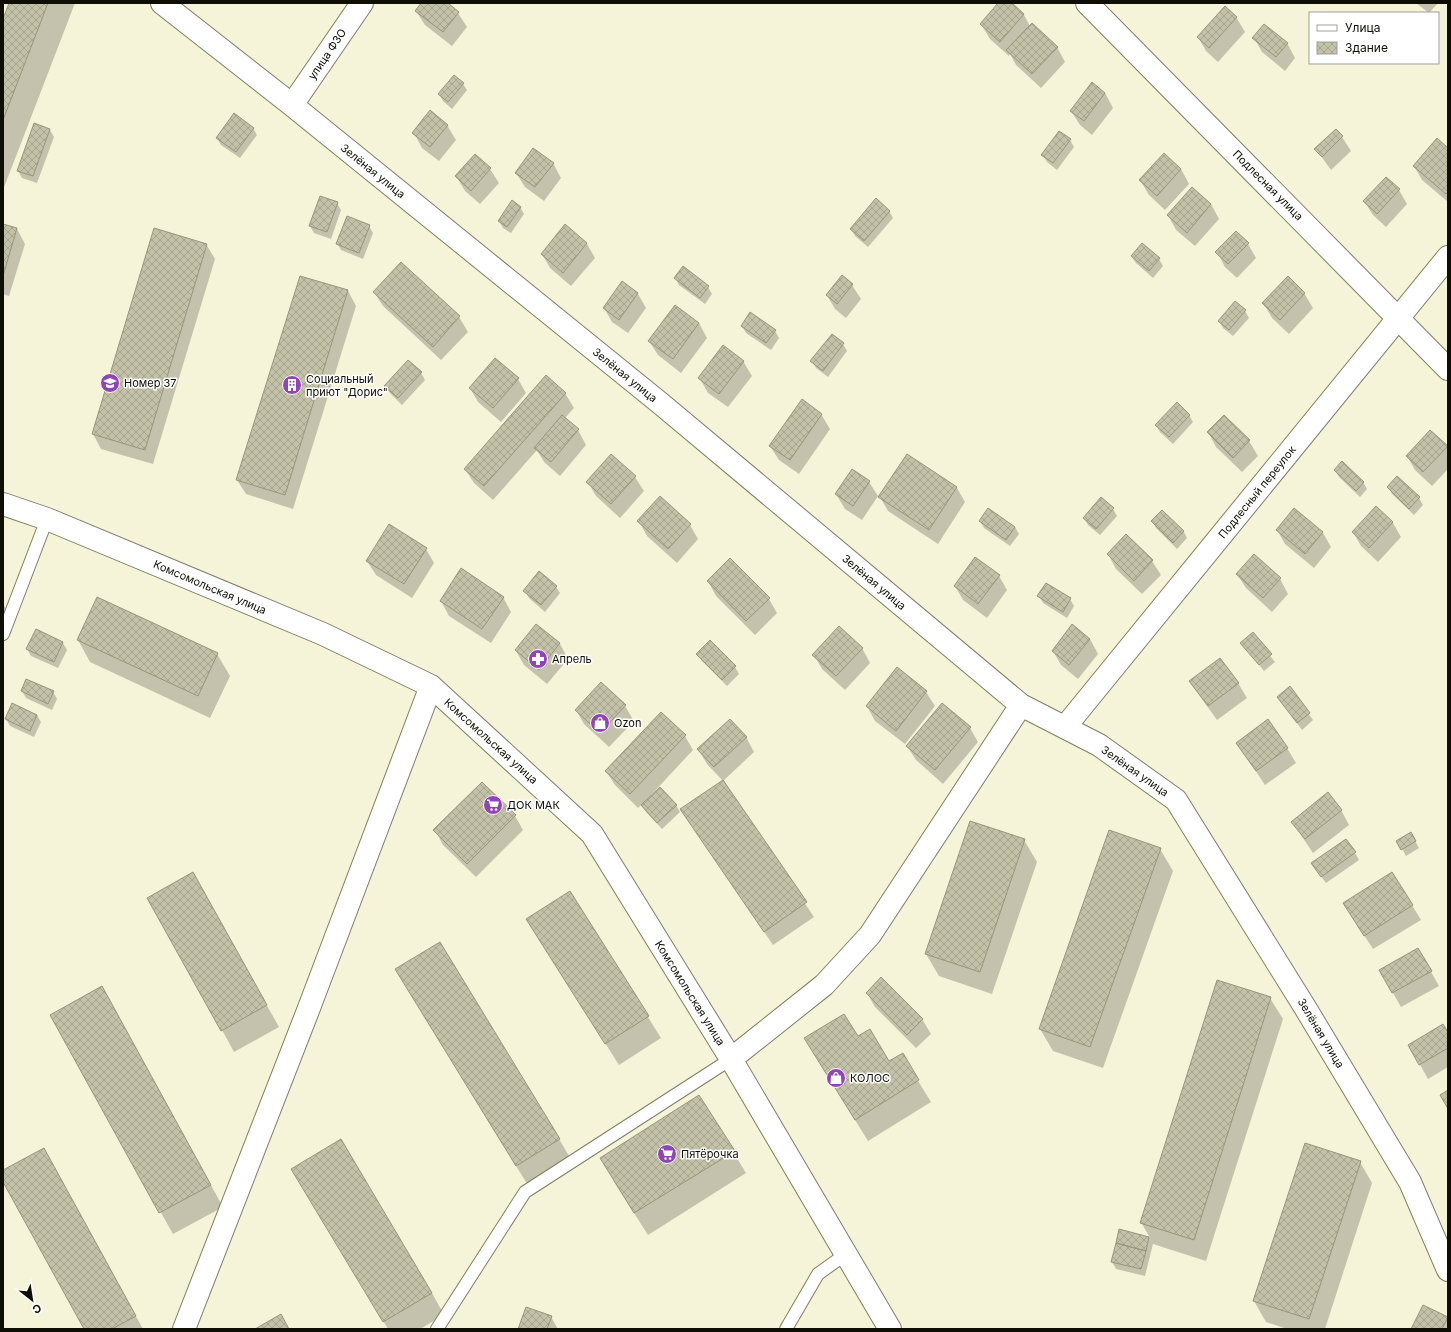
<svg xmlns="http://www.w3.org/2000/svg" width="1451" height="1332" font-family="Inter,sans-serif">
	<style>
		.shadow { fill: #0003 }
		.building { fill: url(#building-cross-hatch); stroke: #97957c }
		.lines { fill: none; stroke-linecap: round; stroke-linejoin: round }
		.lane-casing { stroke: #807e66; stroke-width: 14 }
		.street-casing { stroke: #807e66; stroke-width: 24 }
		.lane { stroke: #fff; stroke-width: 12 }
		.street { stroke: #fff; stroke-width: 22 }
		.labels { text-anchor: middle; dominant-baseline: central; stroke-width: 3; stroke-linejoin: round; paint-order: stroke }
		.street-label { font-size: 11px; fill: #0e0e05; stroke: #fff }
		.poi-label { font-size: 11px; fill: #0e0e05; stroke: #fff; text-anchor: start }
	</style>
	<defs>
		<pattern id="building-cross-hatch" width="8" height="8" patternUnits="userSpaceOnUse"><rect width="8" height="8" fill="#c3c1a7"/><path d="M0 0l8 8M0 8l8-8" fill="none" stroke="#a6a58e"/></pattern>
	</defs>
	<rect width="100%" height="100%" fill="#f5f3d8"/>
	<!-- shadow -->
	<path class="shadow" d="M10,3H75L3,190V21Z
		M422,3H446L458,13L467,27L452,46L425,25L416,11Z
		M1000,3H1010L1024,15L1030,26L1057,47L1065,62L1041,88L1016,65L1010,54L1009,56L990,39L981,24Z
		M1416,3H1438L1429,13Z
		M1236,17L1245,32L1218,62L1206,51L1198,37Z
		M1254,38L1287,43L1295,58L1285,71L1262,52Z
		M463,84L467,90L452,109L443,101L439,94Z
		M1105,93L1113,108L1092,135L1080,125L1071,111Z
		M447,125L456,140L439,161L422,148L414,133Z
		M253,128L257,135L240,158L221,145L217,138Z
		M50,130L54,137L37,183L22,178L18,171Z
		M1336,130L1342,137L1351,151L1331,170L1316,149Z
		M1070,140L1074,147L1057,170L1047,162L1043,155Z
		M1448,149V202L1422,180L1414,166Z
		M475,155L490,169L499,183L480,204L465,191L456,176Z
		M553,163L561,178L544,201L525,187L516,173Z
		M1181,169L1189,184L1165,210L1149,195L1140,180Z
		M1399,190L1407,204L1386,227L1373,215L1364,201Z
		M337,203L341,210L331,239L314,233L310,226Z
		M1211,204L1219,219L1195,246L1176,230L1168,215Z
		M520,207L524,214L511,233L503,228L499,221Z
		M889,211L893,218L868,247L855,236L851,229Z
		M3,225L17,229L25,244L9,296L3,294Z
		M369,226L373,233L363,259L341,250L337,243Z
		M565,226L587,244L595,258L571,286L550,268L542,254Z
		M155,229L206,244L215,259L153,464L101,449L93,434Z
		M1248,244L1256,258L1237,278L1225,267L1217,252Z
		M1132,257L1159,259L1163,266L1153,278L1136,263Z
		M401,263L459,317L468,332L441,360L383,306L374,292Z
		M842,276L852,285L861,299L846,318L835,309L827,295Z
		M301,277L348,291L356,306L293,509L246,494L237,480Z
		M675,278L708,287L712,294L705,304L679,285Z
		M622,283L638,294L646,308L628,333L612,322L604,308Z
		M1304,293L1313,308L1289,334L1272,318L1264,304Z
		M1245,311L1249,318L1233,336L1223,328L1219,321Z
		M699,323L707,338L681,373L658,355L649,341Z
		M742,326L775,331L779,338L771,350L746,333Z
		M843,344L847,351L828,377L816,368L812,361Z
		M743,361L752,376L728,407L708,393L700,379Z
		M421,373L425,380L402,405L390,393L386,386Z
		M518,379L526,393L501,422L478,402L470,388Z
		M565,393L574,408L564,419L578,430L586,445L560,476L544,462L537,450L493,500L474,483L465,469Z
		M821,414L830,429L799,474L779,460L770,446Z
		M1189,415L1193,422L1173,444L1160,432L1156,425Z
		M1224,416L1249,441L1258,456L1242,472L1216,447L1208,432Z
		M1447,447L1448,469L1432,486L1415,470L1407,456Z
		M1335,470L1363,482L1367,489L1360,497L1339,477Z
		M635,477L644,491L620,518L596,496L588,482Z
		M869,482L878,496L862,520L845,509L836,494Z
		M1388,487L1419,498L1423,505L1414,515L1392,494Z
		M957,488L965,502L938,544L888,511L880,497Z
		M1101,498L1113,509L1117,516L1100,535L1088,525L1084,518Z
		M1376,507L1393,523L1401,537L1378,562L1361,546L1353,532Z
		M1294,509L1323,533L1331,547L1314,568L1285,544L1277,530Z
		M639,521L690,525L698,539L677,563L647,536Z
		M980,521L1015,527L1019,534L1010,546L984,528Z
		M1152,521L1184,532L1187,538L1177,549L1156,528Z
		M1126,535L1152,561L1161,575L1142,594L1116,569L1108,554Z
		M426,549L434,563L412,598L376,575L367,561Z
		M1254,555L1280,579L1288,594L1272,612L1246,588L1237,574Z
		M999,576L1007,590L987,618L963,600L955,586Z
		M708,581L769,599L777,613L755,635L716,596Z
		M556,587L560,593L545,612L529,598L525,591Z
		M1039,596L1070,599L1074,606L1067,618L1043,603Z
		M503,597L511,612L491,643L449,616L441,601Z
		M97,599L217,654L230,676L210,718L90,662L78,640Z
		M3,604L8,612L3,622Z
		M536,625L560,644L568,659L547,684L524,665L516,651Z
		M1253,634L1275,662L1264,671L1242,643Z
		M1090,639L1098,654L1078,679L1061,665L1053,651Z
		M63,643L67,650L58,668L31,656L27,649Z
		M862,648L870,663L845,690L822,669L814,655Z
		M698,654L735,667L739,674L727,686L702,661Z
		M897,669L926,692L935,706L905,744L875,721L867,706Z
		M1190,682L1238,683L1247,698L1217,720Z
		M601,683L625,706L634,721L609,747L584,724L576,710Z
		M1290,688L1313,720L1302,730L1278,697Z
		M22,691L53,692L57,699L52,710L26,698Z
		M37,715L41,722L34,737L10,726L6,719Z
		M970,728L978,742L943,784L916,760L907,746Z
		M685,736L693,750L651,795L676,805L680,812L662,829L646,812L641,805L638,808L615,785L606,771Z
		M746,737L754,752L723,781L707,764L698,749Z
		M1237,743L1287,748L1296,763L1265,785Z
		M723,781L814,917L773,945L681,809Z
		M1341,810L1349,825L1313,853L1292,822Z
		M515,816L523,830L476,877L443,845L435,830Z
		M1411,834L1419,848L1406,856L1398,841Z
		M1024,840L1037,862L992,994L939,976L926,954Z
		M1160,849L1173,871L1103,1068L1053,1051L1040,1029Z
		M1355,853L1359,860L1326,883L1312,864Z
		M570,892L661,1038L619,1065L527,920Z
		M205,895L279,1027L234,1052L222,1030Z
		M1412,905L1421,920L1373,949L1353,918Z
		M1418,949L1439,986L1401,1007L1380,970Z
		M409,991L559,1139L572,1161L529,1187Z
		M867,993L922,1019L931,1034L916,1048L875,1007Z
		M1270,998L1283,1019L1206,1261L1153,1244L1145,1276L1116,1269L1112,1262L1120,1230L1150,1238L1141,1222Z
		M114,1009L223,1207L173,1234L51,1016Z
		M1448,1034V1067L1428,1079L1409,1045Z
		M902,1055L931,1102L868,1141L818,1060L889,1063Z
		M699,1096L746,1173L648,1235L613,1180Z
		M1360,1162L1372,1183L1325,1329H1287L1266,1322L1254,1301Z
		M3,1171H56L143,1329H85L3,1180Z
		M305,1191L432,1293L444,1315L420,1329H388Z
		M551,1317L558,1329H519Z
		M1448,1318V1329H1412Z"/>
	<!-- building -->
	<path class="building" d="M9,3H48L3,120V19Z
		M421,3H448L459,12L443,32L415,11Z
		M998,3H1012L1024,14L1000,42L980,24Z
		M1225,6L1237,17L1209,48L1197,37Z
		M1032,23L1058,47L1032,74L1006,50Z
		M1264,24L1288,43L1276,57L1252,38Z
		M454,75L464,83L448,102L438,94Z
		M1092,82L1105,93L1084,121L1070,111Z
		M430,110L448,125L430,147L412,133Z
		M234,113L254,128L236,152L216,138Z
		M34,123L50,129L33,176L17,171Z
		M1336,129L1343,136L1322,157L1314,149Z
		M1059,131L1071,139L1053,163L1041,155Z
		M1437,138L1448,148V192L1446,194L1413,166Z
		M533,148L554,163L535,187L515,173Z
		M1164,153L1181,169L1157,196L1139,180Z
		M475,154L491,168L471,191L455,176Z
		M1386,177L1400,189L1377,214L1363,201Z
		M1192,187L1211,204L1187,233L1167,215Z
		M320,196L338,202L327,232L309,226Z
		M876,198L890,211L864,241L850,229Z
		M512,200L521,207L507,227L498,221Z
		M347,216L370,225L359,253L336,244Z
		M3,224L17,228L3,276Z
		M565,224L587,243L563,273L541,254Z
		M154,228L207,244L145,450L92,434Z
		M1236,231L1249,243L1228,264L1215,252Z
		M1142,243L1160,258L1149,271L1131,256Z
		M401,262L460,316L433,347L373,292Z
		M683,266L709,286L700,298L674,278Z
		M842,275L853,284L837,304L826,295Z
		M300,276L348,290L285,495L236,480Z
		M1288,276L1305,293L1280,320L1262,303Z
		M622,281L638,293L619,320L603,308Z
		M1235,301L1246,310L1229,330L1218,321Z
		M675,305L699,323L673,359L648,341Z
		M750,312L776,330L766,343L741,326Z
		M832,334L844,343L823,371L810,361Z
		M723,345L744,361L719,394L698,378Z
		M495,358L519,378L493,408L469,388Z
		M408,360L422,372L398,398L384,386Z
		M546,375L566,393L484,486L464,469Z
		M802,399L822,414L790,460L769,446Z
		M1177,402L1190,415L1169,437L1155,425Z
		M562,415L579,429L551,462L534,448Z
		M1224,415L1250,440L1233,458L1207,432Z
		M1430,430L1448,446L1423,472L1406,456Z
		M611,454L636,476L611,504L586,482Z
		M907,454L957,487L929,530L878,497Z
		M1342,461L1364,482L1356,491L1334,470Z
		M852,469L870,481L853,506L835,494Z
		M1397,476L1420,497L1409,509L1387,487Z
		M660,496L691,524L668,549L637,521Z
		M1101,497L1114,508L1096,529L1083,518Z
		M1376,506L1393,522L1369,548L1352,532Z
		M988,508L1015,527L1006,540L979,521Z
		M1294,508L1323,532L1305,554L1276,530Z
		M1162,510L1184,531L1173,543L1151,521Z
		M389,524L427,548L404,584L366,561Z
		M1126,534L1153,560L1134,581L1107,554Z
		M1254,554L1281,578L1263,598L1236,574Z
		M975,557L1000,575L978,604L954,586Z
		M730,558L770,598L746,621L707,581Z
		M461,568L504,597L482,629L440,601Z
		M539,571L557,586L541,605L523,591Z
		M1046,583L1071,598L1063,612L1037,596Z
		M97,597L218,653L198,696L77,640Z
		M536,624L560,643L539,670L515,650Z
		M1072,624L1090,639L1069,665L1052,651Z
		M839,626L863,648L836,676L812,655Z
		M36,629L63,642L54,662L26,649Z
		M1253,632L1272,654L1259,665L1240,643Z
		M710,640L736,666L722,680L696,654Z
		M1220,658L1239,683L1208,706L1189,681Z
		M897,667L927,691L896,731L866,706Z
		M26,679L54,691L48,704L21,691Z
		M601,682L626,705L600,733L575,710Z
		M1290,686L1310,713L1297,723L1277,697Z
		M12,703L37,715L30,731L5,719Z
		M942,703L971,727L935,770L906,746Z
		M661,712L686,735L630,794L605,771Z
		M730,719L747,737L714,767L697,749Z
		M1268,719L1288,748L1256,771L1236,743Z
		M723,780L807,902L764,932L680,809Z
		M482,782L516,815L467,864L433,830Z
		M660,787L677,805L657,823L641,805Z
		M1328,792L1342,810L1305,839L1291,822Z
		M970,821L1025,839L980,972L925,954Z
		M1109,830L1161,848L1090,1047L1039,1029Z
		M1411,832L1416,841L1401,850L1396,841Z
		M1346,839L1356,852L1321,877L1311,863Z
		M193,872L267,1005L221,1031L147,898Z
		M1392,872L1413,905L1364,936L1343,903Z
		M570,891L649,1016L605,1044L526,919Z
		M440,942L560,1139L516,1166L395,969Z
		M1418,948L1432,971L1392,993L1379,970Z
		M881,977L923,1019L907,1035L866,993Z
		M1217,980L1271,997L1194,1240L1140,1223Z
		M102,986L211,1185L159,1213L50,1015Z
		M844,1014L858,1036L870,1029L889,1061L903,1053L919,1080L855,1120L804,1038Z
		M1443,1024L1448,1032V1048L1419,1065L1408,1045Z
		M1448,1090V1109L1440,1095Z
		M699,1095L735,1151L634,1213L600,1158Z
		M341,1139L432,1293L383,1322L291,1169Z
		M1305,1143L1361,1161L1309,1319L1253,1301Z
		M44,1148L136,1316L112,1329H84L3,1182V1170Z
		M1119,1229L1149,1237L1146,1251L1116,1243Z
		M1116,1243L1146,1251L1141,1269L1111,1262Z
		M1423,1305L1448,1317L1442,1329H1411Z
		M526,1307L552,1316L547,1329H518Z
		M281,1314L289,1329H255Z"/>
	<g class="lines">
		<!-- lane casing -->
		<g class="lane-casing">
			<path id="lane" d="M3,634L47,519
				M437,1329L525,1192L731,1059
				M786,1329L818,1274L846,1254"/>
		</g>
		<!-- street casing -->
		<g class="street-casing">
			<path id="street" d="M162,3L292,105L660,403L1021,705L1099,745L1176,800L1306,1009L1410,1182L1448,1270
				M1087,3L1448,369
				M292,105L362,3
				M3,504L47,519L323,634L431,686L592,834L731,1059L890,1329
				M1065,727L1448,257
				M731,1059L824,985L870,935L1021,705
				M184,1329L309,1008L431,686"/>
		</g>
		<!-- lane -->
		<use href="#lane" class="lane"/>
		<!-- street -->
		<use href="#street" class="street"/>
	</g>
	<!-- icons -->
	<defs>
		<g id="school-disc" transform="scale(1)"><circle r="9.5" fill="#9144b5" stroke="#fff"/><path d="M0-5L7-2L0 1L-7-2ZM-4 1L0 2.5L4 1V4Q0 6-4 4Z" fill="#fff"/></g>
		<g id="building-disc" transform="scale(1)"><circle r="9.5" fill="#9144b5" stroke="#fff"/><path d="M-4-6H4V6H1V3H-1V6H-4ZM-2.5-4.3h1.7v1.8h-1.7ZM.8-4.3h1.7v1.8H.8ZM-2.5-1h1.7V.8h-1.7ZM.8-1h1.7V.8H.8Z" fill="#fff"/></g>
		<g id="pharmacy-disc" transform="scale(1)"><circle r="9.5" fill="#9144b5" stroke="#fff"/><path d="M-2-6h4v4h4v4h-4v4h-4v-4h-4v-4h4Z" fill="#fff"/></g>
		<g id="shop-disc" transform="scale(1)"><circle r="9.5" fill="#9144b5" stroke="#fff"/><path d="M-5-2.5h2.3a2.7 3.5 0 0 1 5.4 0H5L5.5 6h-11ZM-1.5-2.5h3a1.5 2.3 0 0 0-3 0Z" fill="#fff"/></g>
		<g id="supermarket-disc" transform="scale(1)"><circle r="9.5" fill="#9144b5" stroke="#fff"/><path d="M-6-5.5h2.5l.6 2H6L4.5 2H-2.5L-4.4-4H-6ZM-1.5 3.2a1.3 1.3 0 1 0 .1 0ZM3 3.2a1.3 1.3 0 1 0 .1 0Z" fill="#fff"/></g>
	</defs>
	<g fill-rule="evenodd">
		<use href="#school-disc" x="110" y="383"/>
		<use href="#building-disc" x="292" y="385"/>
		<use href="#pharmacy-disc" x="538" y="659"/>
		<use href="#shop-disc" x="600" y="723"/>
		<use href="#supermarket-disc" x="493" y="805"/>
		<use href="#shop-disc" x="836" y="1078"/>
		<use href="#supermarket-disc" x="667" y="1154"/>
	</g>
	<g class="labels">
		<!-- street labels -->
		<g class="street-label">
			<text transform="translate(327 54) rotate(-56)">улица ФЗО</text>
			<text transform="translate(373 171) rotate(39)">Зелёная улица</text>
			<text transform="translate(1268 185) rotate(45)">Подлесная улица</text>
			<text transform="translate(625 375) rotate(39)">Зелёная улица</text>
			<text transform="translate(1257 492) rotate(-51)">Подлесный переулок</text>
			<text transform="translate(874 582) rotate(40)">Зелёная улица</text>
			<text transform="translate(210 587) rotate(23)">Комсомольская улица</text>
			<text transform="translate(491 741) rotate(42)">Комсомольская улица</text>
			<text transform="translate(1135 771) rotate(35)">Зелёная улица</text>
			<text transform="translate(690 993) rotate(58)">Комсомольская улица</text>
			<text transform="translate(1321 1033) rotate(59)">Зелёная улица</text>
		</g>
		<!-- poi labels -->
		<g class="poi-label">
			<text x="306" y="379">Социальный<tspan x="306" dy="13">приют "Дорис"</tspan></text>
			<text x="124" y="383">Номер 37</text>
			<text x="552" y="659">Апрель</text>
			<text x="614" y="723">Ozon</text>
			<text x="507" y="805">ДОК МАК</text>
			<text x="850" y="1078">КОЛОС</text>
			<text x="681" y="1154">Пятёрочка</text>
		</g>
	</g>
	<!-- border -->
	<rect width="1451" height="1332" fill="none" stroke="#0e0e05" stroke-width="8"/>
	<!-- legend -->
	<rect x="1309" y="12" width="130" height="52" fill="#ffffff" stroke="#9f9f9b"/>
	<rect x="1317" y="25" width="20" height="6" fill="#ffffff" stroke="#9f9f9b"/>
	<text x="1345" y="32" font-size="12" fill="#0e0e05">Улица</text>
	<rect x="1317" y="42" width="20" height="12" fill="url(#building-cross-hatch)" stroke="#9f9f9b"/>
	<text x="1345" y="52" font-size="12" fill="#0e0e05">Здание</text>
	<!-- north arrow -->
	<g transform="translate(32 1300) rotate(150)" stroke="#ffffff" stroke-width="3" paint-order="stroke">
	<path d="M0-3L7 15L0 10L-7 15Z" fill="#0e0e05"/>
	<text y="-6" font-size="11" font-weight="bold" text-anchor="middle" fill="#0e0e05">С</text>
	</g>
</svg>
